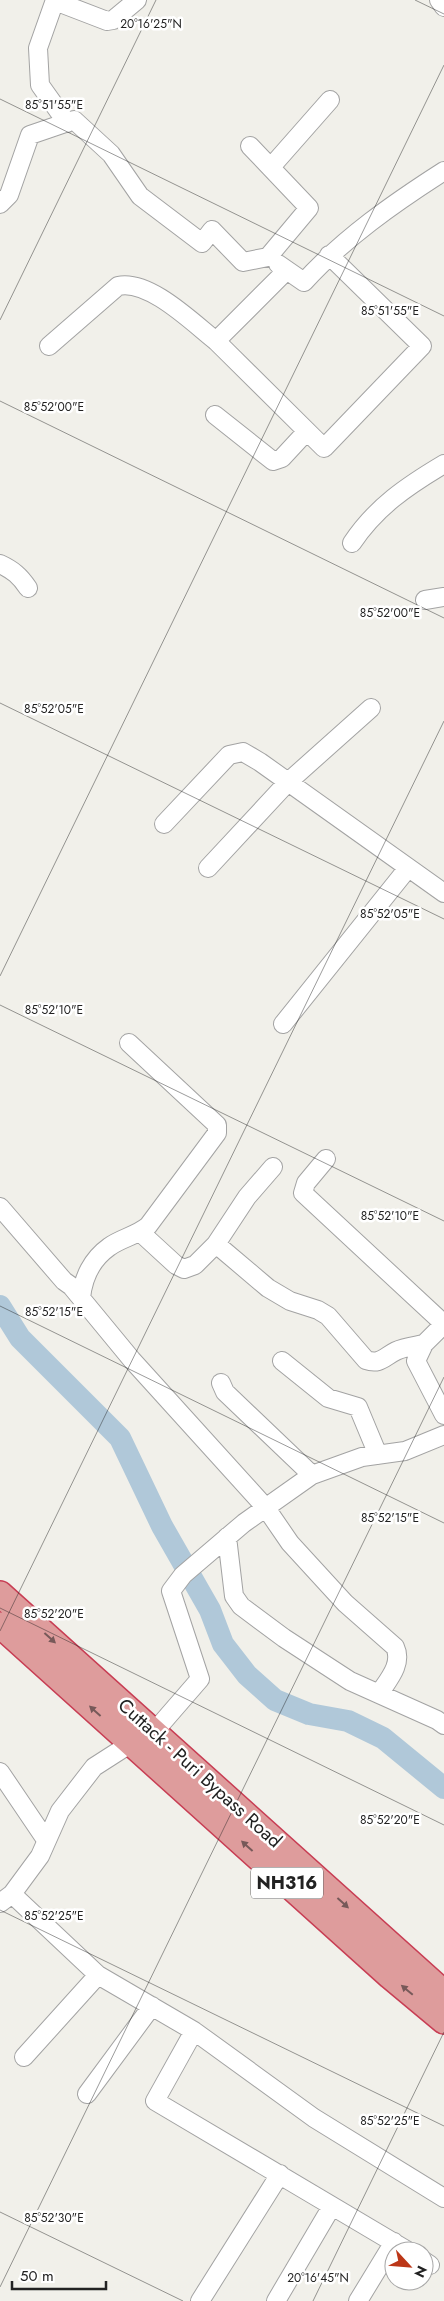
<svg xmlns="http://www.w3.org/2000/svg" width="444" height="2301" font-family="Jost,sans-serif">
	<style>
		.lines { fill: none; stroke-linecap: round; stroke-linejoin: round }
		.river { stroke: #b0c8d9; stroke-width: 22 }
		.minor-casing { stroke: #a3a3a3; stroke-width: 20 }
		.highway-casing { stroke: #c83e54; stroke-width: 28 }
		.minor { stroke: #fff; stroke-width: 18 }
		.highway { stroke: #de9c9c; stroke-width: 25 }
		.oneway { fill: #775959 }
		.ticks { fill: none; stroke: #222; stroke-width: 1; stroke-opacity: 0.45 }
		.labels { text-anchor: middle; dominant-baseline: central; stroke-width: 5; stroke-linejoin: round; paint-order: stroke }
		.shield { fill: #fff; stroke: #646464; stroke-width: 1 }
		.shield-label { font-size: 18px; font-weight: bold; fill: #222 }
		.street-label { font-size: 19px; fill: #222; stroke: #fff }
		.ticks-label { font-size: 12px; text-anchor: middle; fill: #222; stroke: #fff; stroke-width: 5; stroke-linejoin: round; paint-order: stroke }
	</style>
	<rect width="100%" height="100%" fill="#f1f0ea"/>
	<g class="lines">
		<!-- river -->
		<path class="river" d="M0,1306L20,1338L120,1438L162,1526L210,1610L223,1644L247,1675L275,1700L309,1714L348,1721L383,1738L444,1788"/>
		<!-- minor casing -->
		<g class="minor-casing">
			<path id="minor" d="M55,0L38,48L40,85L67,123
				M439,0L444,7
				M55,1L107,21L113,20L137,0
				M271,167L330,100
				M0,204L9,195L30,135L74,120L111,154L140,196L202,243L212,230L243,262L268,257L309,208L250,146
				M278,264L304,282C344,238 394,203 444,171
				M287,270L216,341L324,448L422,346L329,255
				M49,346L118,286C149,279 193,323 216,341
				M215,415L273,461L282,458L307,431
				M352,543C376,507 407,486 444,464
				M0,564C13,570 20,576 28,588
				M425,600L444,597
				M164,824L229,755L243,752L260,762L444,893
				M208,868L287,783L371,708
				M283,1024L408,868
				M326,1159L306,1183L303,1193L444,1324
				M273,1167L247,1197L216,1244L268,1288L290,1301L318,1310L328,1316L366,1360C380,1365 384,1357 396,1351C404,1347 415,1346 424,1344
				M0,1207L64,1281L71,1286L132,1360L266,1508L290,1543L345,1603L395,1647C403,1664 388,1680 379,1694
				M140,1232L176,1265L184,1269L195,1265L216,1244
				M81,1298C83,1278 92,1259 109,1247C121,1238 136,1236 148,1226L217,1133V1125L129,1043
				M444,1324L424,1344L416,1361L444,1415
				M282,1361L328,1398L358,1407L378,1455
				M221,1383L225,1392L312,1475
				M227,1537L234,1596L241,1606L284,1638L350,1681L437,1720L444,1725
				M0,1772L46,1840
				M12,1894L98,1975L194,2031L314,2118L444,2198
				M0,1903L12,1894L40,1856L60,1811L94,1767L161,1724L200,1679L171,1591L183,1575L244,1523L312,1475L362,1457L405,1451L444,1435
				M194,2031L155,2101L408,2251
				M24,2057L98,1975
				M87,2094L152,2006
				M424,2261L430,2265
				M200,2301L280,2174
				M276,2301L332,2206
				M358,2301L394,2242"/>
		</g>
		<!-- highway casing -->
		<g class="highway-casing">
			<path id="highway" d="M0,1594L444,1993
				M0,1625L390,1976L444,2021"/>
		</g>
		<!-- minor -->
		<use href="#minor" class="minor"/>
		<!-- highway -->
		<use href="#highway" class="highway"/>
	</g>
	<!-- one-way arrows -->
	<defs><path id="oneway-solid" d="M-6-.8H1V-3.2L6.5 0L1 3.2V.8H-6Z" transform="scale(1.25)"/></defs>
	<g class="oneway">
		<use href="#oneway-solid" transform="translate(50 1638) rotate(42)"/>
		<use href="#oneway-solid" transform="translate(95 1711) rotate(-138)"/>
		<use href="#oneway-solid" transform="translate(247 1846) rotate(-138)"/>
		<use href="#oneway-solid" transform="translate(343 1903) rotate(42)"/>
		<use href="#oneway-solid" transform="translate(407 1990) rotate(-140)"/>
	</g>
	<!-- ticks -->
	<path class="ticks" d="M415,0L444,14M0,99L444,316M0,320L156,0M0,401L444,618M0,703L444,919M0,976L444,65M0,1005L444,1221M0,1306L444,1523M0,1608L444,1825M0,1631L444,721M0,1910L444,2126M0,2212L183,2301M0,2287L444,1377M313,2301L444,2032"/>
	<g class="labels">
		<!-- shield labels -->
		<rect class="shield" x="251" y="1867.5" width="72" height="31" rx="4"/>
		<g class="shield-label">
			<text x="287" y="1883">NH316</text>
		</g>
		<!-- street labels -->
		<g class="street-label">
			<text transform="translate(200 1773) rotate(42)">Cuttack - Puri Bypass Road</text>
		</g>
	</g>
	<g class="ticks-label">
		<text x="151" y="28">20°16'25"N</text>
		<text x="54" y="109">85°51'55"E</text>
		<text x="390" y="315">85°51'55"E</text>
		<text x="54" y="411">85°52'00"E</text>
		<text x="390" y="617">85°52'00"E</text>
		<text x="54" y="713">85°52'05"E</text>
		<text x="390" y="918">85°52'05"E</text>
		<text x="54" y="1014">85°52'10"E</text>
		<text x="390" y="1220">85°52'10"E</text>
		<text x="54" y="1316">85°52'15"E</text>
		<text x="390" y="1522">85°52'15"E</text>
		<text x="54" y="1618">85°52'20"E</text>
		<text x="390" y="1824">85°52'20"E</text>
		<text x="54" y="1920">85°52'25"E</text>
		<text x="390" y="2125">85°52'25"E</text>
		<text x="54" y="2222">85°52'30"E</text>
		<text x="318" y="2282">20°16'45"N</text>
	</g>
	<!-- north arrow -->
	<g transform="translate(409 2266) rotate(116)"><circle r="24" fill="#ffffff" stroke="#a7a7a7"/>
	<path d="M0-4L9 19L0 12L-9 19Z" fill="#bc3718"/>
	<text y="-8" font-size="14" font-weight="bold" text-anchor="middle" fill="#222222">N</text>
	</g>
	<!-- scale -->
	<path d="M12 2281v8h94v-8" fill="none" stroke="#222222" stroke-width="2.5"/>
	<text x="20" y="2281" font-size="15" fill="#222222" stroke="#ffffff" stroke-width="4" paint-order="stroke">50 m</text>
</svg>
